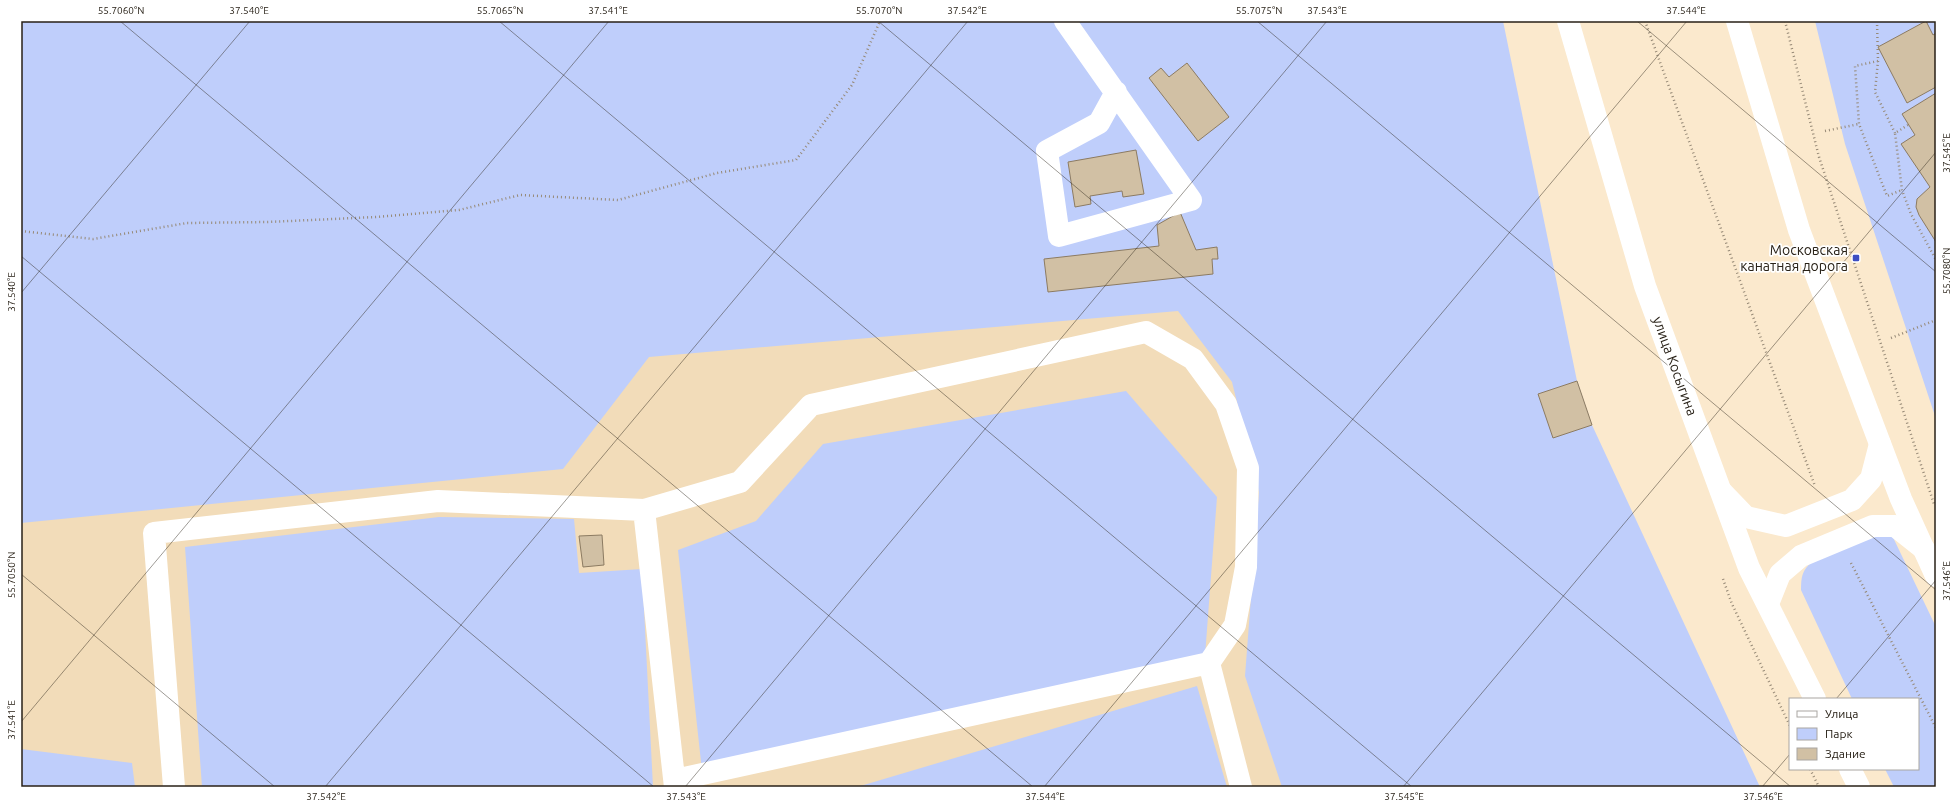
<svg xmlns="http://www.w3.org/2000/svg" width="1957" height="808" font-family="Ubuntu,sans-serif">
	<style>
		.built { fill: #f2dcb9 }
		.green { fill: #bfcefb }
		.building { fill: #d1c0a4; stroke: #8c7b62 }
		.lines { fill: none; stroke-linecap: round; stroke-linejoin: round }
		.path { stroke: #968976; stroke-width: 2.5; stroke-dasharray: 1 3; stroke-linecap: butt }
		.minor { stroke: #fff; stroke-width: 22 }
		.major { stroke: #fff; stroke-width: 22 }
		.ticks { fill: none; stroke: #282117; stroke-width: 1; stroke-opacity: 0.45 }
		.poi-dot { fill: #3d4ec2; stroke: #fff; stroke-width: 1.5 }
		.labels { text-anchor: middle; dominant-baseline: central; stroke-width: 3.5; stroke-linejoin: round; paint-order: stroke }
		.poi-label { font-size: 14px; fill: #282117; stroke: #fff; text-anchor: end }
		.street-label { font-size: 14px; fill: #282117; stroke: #fff }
		.neatline { fill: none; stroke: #282117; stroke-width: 1.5 }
		.ticks-label { font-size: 10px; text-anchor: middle; fill: #282117 }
	</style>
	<rect width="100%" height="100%" fill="#fbe9cd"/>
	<!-- built -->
	<path class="built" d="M1055,76L1634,787H21V375Z"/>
	<!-- green -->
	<path class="green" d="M21,21H1503L1577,381L1592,425L1760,787H1282L1245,676L1259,492L1232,382L1178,311L649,357L563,469L21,523Z
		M1815,21H1936V419L1845,144Z
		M1126,391L1217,497L1205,656L702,771L678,550L756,521L823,444Z
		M439,517L574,519L579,573L642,569L653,787H202L185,547Z
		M1889,529L1936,627V787H1894L1885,769H1918V699H1852L1801,590C1801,577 1802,570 1812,562Z
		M1197,686L1227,787H857Z
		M21,749L132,763L135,787H21Z"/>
	<!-- building -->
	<path class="building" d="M1926,21L1933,35L1936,33V87L1907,103L1878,47Z
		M1187,63L1229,117L1198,141L1149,78L1161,68L1169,77Z
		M1936,93V242L1919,215L1916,207L1917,199L1930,187L1901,144L1915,135L1902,114Z
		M1136,150L1144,194L1123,197L1122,191L1090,196L1091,204L1075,207L1068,162Z
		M1180,212L1196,250L1217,247L1218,259H1212L1213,274L1048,292L1044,259L1159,246L1157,225Z
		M1577,381L1592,425L1553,438L1538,394Z
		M602,535L604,565L583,567L579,536Z"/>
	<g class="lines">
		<!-- path -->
		<path class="path" d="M1645,21L1815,486
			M1785,21L1819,157L1934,504
			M1877,21L1878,61L1875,92L1895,133
			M1878,61L1855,66L1859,124L1887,196L1902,190
			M1908,125L1895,133L1902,190L1911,214L1936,260
			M1825,131L1859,124
			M21,231L93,239L187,223L268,222L376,217L459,210L520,195L618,200L717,173L796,160L852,85L880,21
			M1891,338L1936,320
			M1851,563L1936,728
			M1723,579L1732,604L1790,726
			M1810,769L1819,787"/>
		<!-- minor -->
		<path class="minor" d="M1065,21L1191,200L1059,236L1047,151L1099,123L1116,92
			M1721,491L1746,517L1786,526L1852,500L1871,479L1880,444
			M644,510L675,787
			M1768,604L1780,574L1801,556L1873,526H1895L1924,549
			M1209,663L1241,787
			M174,787L154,533L438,501L644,510L740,482L811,405L1146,332L1193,359L1226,404L1248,468L1246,567L1235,625L1209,663L675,780"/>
		<!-- major -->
		<path class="major" d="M1568,21L1645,286L1749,568L1815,699
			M1737,21L1799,230L1901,499L1936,576
			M1850,769L1859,787"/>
	</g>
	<!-- ticks -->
	<path class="ticks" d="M120,21L1033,787M499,21L1412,787M878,21L1791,787M1257,21L1936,590M1637,21L1936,272M21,256L654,787M21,293L250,21M21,574L275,787M1836,699L1936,580M21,722L609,21M325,787L968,21M685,787L1327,21M1044,787L1687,21M1403,787L1936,152M1762,787L1790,754"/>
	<!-- markers -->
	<rect class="poi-dot" x="1852" y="254" width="8" height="8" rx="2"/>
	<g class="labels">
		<!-- poi labels -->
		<g class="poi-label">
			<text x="1848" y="250">Московская<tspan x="1848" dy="16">канатная дорога</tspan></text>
		</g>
		<!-- street labels -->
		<g class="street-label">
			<text transform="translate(1675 366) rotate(70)">улица Косыгина</text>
		</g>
	</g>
	<!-- border -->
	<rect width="1957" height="808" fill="none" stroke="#ffffff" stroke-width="44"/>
	<!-- legend -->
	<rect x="1789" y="698" width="130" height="72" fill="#ffffff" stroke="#a9a6a2"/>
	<rect x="1797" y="711" width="20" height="6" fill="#ffffff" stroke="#a9a6a2"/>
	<text x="1825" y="718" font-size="12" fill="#282117">Улица</text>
	<rect x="1797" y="728" width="20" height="12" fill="#bfcefb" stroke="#a9a6a2"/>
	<text x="1825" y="738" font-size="12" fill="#282117">Парк</text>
	<rect x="1797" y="748" width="20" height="12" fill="#d1c0a4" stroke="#a9a6a2"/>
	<text x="1825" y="758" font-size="12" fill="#282117">Здание</text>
	<rect x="22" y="22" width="1913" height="764" class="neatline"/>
	<g class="ticks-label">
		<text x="121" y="14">55.7060°N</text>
		<text x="249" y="14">37.540°E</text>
		<text x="500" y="14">55.7065°N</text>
		<text x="608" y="14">37.541°E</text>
		<text x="879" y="14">55.7070°N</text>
		<text x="967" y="14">37.542°E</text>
		<text x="1259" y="14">55.7075°N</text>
		<text x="1327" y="14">37.543°E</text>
		<text x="1686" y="14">37.544°E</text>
		<text transform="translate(1946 153) rotate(-90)" y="4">37.545°E</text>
		<text transform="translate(1946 271) rotate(-90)" y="4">55.7080°N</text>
		<text transform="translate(11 292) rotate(-90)" y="4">37.540°E</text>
		<text transform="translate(11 575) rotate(-90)" y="4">55.7050°N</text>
		<text transform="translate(1946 581) rotate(-90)" y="4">37.546°E</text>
		<text transform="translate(11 720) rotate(-90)" y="4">37.541°E</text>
		<text x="326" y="800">37.542°E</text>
		<text x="686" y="800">37.543°E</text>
		<text x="1045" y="800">37.544°E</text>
		<text x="1404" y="800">37.545°E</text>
		<text x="1763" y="800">37.546°E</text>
	</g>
</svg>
